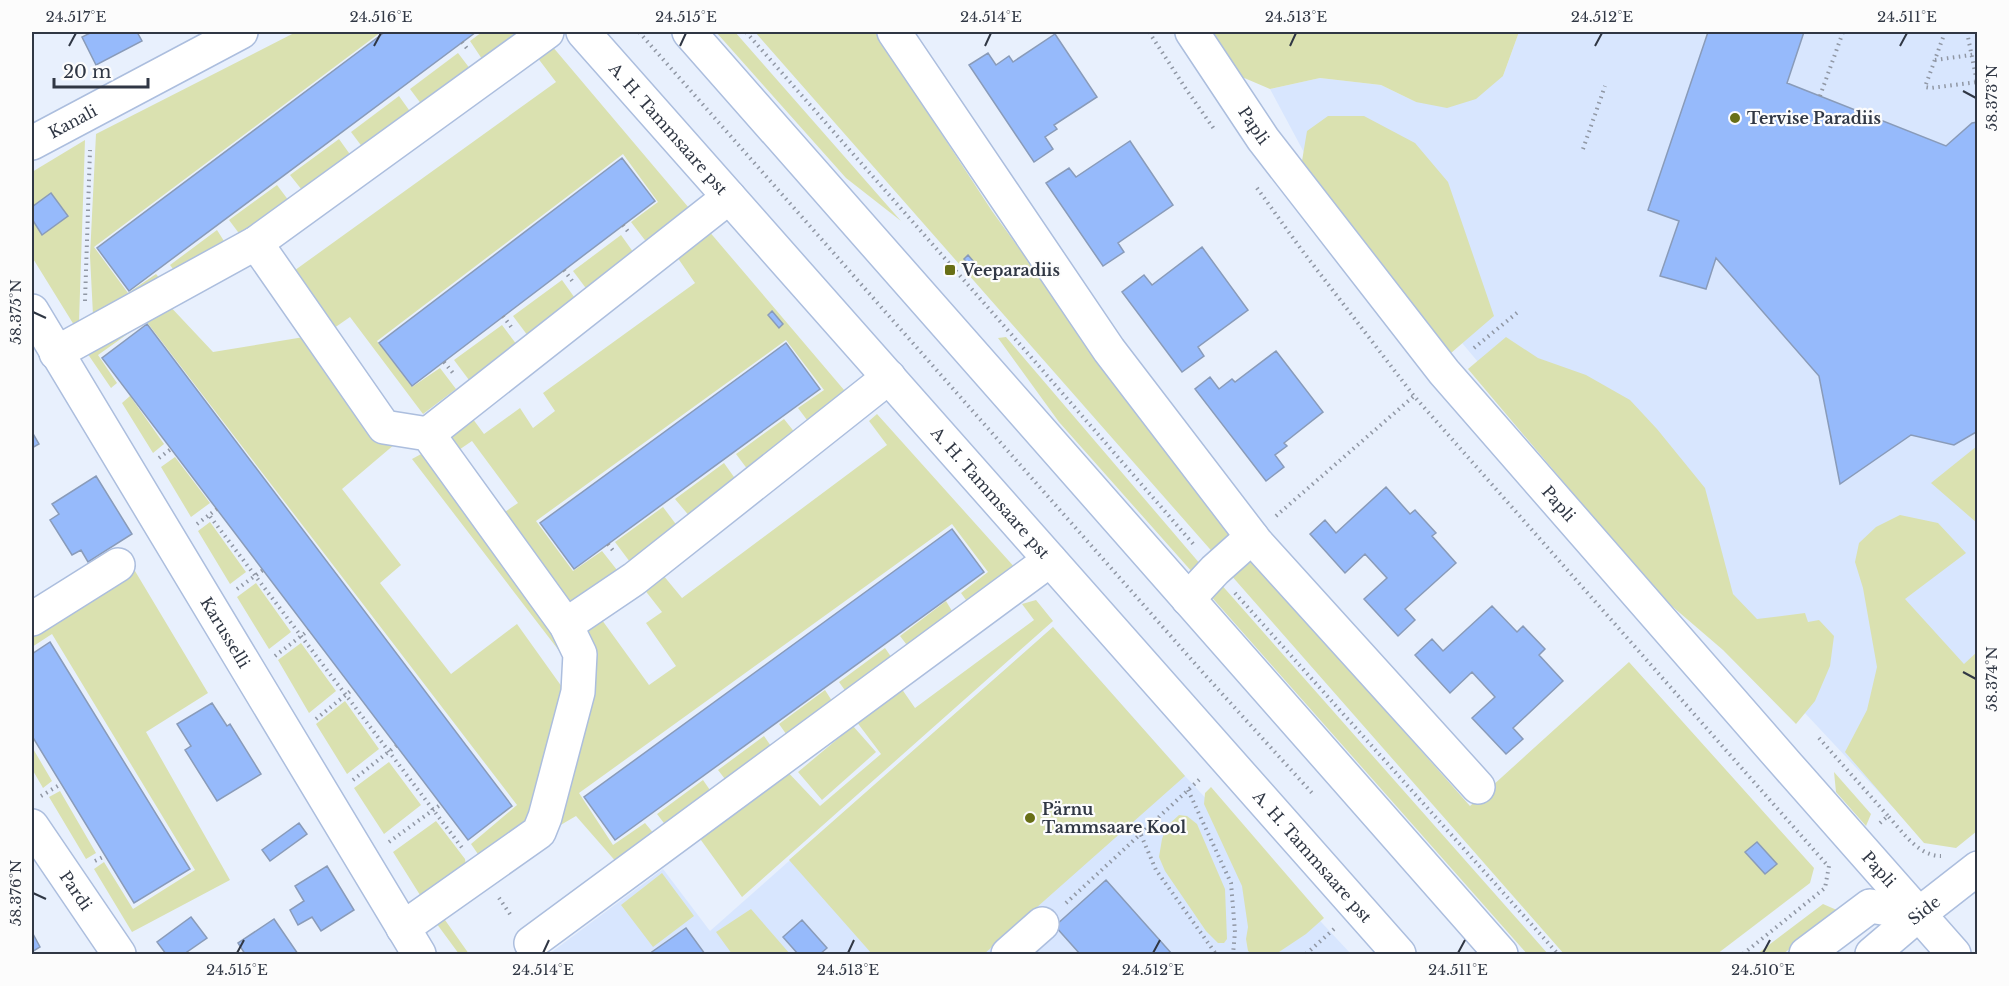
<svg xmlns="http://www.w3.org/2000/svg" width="2009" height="986" font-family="'Libre Baskerville',serif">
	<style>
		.built { fill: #d8e6fe }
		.green { fill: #dae1b0 }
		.building { fill: #96bafb; stroke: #899bb9; stroke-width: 1.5 }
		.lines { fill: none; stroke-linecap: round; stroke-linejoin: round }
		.minor-casing { stroke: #acbede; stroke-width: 36 }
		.path { stroke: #9097a4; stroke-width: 4; stroke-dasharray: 1.5 4.5; stroke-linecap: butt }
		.minor { stroke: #fff; stroke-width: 33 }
		.ticks { fill: none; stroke: #303744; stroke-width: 2 }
		.poi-dot { fill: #686f16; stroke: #fcfcfc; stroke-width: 2 }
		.labels { text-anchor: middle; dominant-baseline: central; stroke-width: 4.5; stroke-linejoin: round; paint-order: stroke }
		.poi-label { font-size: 16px; font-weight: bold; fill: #303744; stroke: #fcfcfc; text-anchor: start }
		.street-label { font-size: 16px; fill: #303744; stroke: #fcfcfc }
		.neatline { fill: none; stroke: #303744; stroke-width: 2 }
		.ticks-label { font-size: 15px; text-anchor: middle; fill: #303744 }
	</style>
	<rect width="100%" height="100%" fill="#e8f0fd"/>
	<!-- built -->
	<path class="built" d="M1519,32H1977V736L1892,806L1773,679L1670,591L1307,158L1270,89L1320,78L1381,85L1416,102L1503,76Z
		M1053,627L1185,776L1351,954H549L663,869L710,931Z"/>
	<!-- green -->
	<path class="green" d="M296,32H381L94,247L128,293L156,274L162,281L93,315L90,256L96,134Z
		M482,32H525L486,65L470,41Z
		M716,32H735L901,221L846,178Z
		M755,32H875L992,211L1092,349L1236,536L1216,556Z
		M1213,32H1519L1503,76L1476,99L1447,108L1416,102L1381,85L1320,78L1270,89L1242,77Z
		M552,46L689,208L651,248L631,222L658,202L623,154L377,341L412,387L440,368L456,389L423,414L350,317L327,333L291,273L556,82L537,57Z
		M458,53L474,74L425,109L410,89Z
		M399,96L414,117L366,152L351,132Z
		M1328,116H1364L1415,143L1448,182L1494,316L1451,353L1346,221L1302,161L1307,131Z
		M339,139L354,160L306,195L290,175Z
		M85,140L79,322L74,325L32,257V172Z
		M277,185L292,205L244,240L229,220Z
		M217,230L229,249L176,273L170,265Z
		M708,230L850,397L813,428L798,408L824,390L786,340L536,521L573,571L602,551L617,570L566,604L496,518L518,503L472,441L450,456L442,430L467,411L484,434L520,408L533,428L555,411L543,393L695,283L675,254Z
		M621,235L636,256L588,291L573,271Z
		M562,280L577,301L528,336L513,316Z
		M166,302L213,352L304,337L395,444L342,489L401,565L380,583L451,674L517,624L567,694L532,827L482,860L471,844L517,805L146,321L98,355L117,383L111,388L83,347Z
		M502,325L517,345L469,380L454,360Z
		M1006,337L1201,565L1193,573L1059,422L998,338Z
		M1506,337L1538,358L1586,375L1630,400L1657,429L1705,488L1733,594L1757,619L1805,613L1808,622L1819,620L1834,636L1830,666L1815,701L1796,724L1723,650L1659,595L1468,369Z
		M130,396L164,444L153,453L122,403Z
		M877,414L1017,570L971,607L961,593L988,572L952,524L579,793L613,845L645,823L655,835L618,864L576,816L552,830L579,637L602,620L649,685L676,666L646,623L662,612L644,589L663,575L682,598L887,445L869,421Z
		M784,419L800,439L751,474L736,454Z
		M1977,446V523L1931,483Z
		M423,453L549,611L570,665L412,459Z
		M175,457L210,503L191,517L161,467Z
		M724,463L739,484L691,518L675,499Z
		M663,507L678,527L630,562L615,542Z
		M1900,515L1938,523L1966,553L1905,599L1964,664L1977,652V831L1956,848L1924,843L1845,752L1867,710L1877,667L1863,588L1855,562L1859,543L1876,527Z
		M210,522L246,572L230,584L198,531Z
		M1249,556L1470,806L1629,662L1814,868L1810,883L1717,954H1564L1230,574Z
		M132,566L208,693L146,732L230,880L132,932L94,869L104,862L133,909L195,870L52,634L32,647V630Z
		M1219,582L1548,954H1527L1208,593Z
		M256,583L291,632L269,649L237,597Z
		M1036,600L1053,621L742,897L693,829L784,768L820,806L881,754L853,717L899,685L915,708L1034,620L1022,604Z
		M946,601L955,616L910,649L900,636Z
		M1053,627L1185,776L984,954H872L789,860Z
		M301,643L336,691L309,713L278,660Z
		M885,648L894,661L849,696L839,682Z
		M825,690L834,704L789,738L779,724Z
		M345,701L379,749L347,774L316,724Z
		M853,726L876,752L822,800L798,772Z
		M764,736L773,749L728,783L718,770Z
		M32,747L52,781L43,788L32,769Z
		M389,762L421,805L384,834L354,788Z
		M1834,772L1871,814L1866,826L1836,792Z
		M703,780L712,793L667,827L657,814Z
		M1211,787L1324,918L1306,934L1276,954H1253L1248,951L1246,939L1248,927L1242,886L1204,804L1205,793Z
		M60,791L96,853L86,859L49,797Z
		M1179,815L1187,816L1197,824L1225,889L1227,939L1224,943H1218L1206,931L1165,871L1159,857L1162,839L1167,826Z
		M436,821L465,859L467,874L425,903L393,852Z
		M662,873L694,916L653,947L621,905Z
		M481,889L445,920L469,954H459L431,916Z
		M1823,904L1839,911L1783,954H1757Z
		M751,909L790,954H732L716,932Z"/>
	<!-- building -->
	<path class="building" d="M92,32H137L142,41L96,65L82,37Z
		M385,32H476L129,291L97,248Z
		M1708,32H1804L1787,83L1946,146L1972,123L1978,122V431L1954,445L1911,435L1840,484L1819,376L1716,258L1706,289L1660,276L1679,221L1648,210Z
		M1055,34L1097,97L1054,125L1057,129L1045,137L1053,149L1034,162L969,65L988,53L996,65L1009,56L1013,62Z
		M1130,141L1173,205L1118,243L1124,252L1103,266L1046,183L1069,168L1076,177Z
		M622,158L655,201L412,386L379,343Z
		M51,193L68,216L42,235L32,219V207Z
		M1202,247L1248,310L1198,347L1204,356L1182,372L1122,292L1144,275L1152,285Z
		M968,255L979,268L975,271L964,259Z
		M772,311L783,324L779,328L768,315Z
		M147,324L512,806L468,840L102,358Z
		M786,343L820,389L574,569L540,523Z
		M1276,351L1323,412L1284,443L1287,446L1275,455L1284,467L1266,481L1195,389L1210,377L1219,389L1232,379L1235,382Z
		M32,432L39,444L32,448Z
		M96,476L132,534L88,562L81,550L72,555L50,520L59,514L52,504Z
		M1386,487L1410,514L1415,510L1436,533L1432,536L1456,563L1405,609L1415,620L1398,636L1364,599L1387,578L1365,554L1345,573L1310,534L1325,520L1336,533Z
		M952,529L984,572L615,840L584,797Z
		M1492,606L1517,632L1523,626L1545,649L1539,655L1563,681L1513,728L1523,739L1506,754L1472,718L1495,697L1472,672L1450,693L1415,655L1432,639L1443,651Z
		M50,642L190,869L134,903L32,736V654Z
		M212,703L227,726L230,724L261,774L217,801L185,750L191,746L177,724Z
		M299,823L307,834L270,861L262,850Z
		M1757,842L1777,864L1765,874L1745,852Z
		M327,866L354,910L321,931L312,917L298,925L290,910L304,901L295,886Z
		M1106,880L1172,954H1080L1055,926Z
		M191,917L207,938L184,954H166L157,942Z
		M274,919L298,954H245L238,943Z
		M802,920L827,948L820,954H798L783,937Z
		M686,928L705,954H649Z
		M32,932L40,947L32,952Z"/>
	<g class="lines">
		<!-- minor casing -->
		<g class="minor-casing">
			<g id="minor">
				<path id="s1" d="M583,32L1399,954"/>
				<path d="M689,32L1501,954"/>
				<path d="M894,32L1109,350L1256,542L1478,787"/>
				<path id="s2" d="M1192,32L1263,139L1444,372L1788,766L1954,954"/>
				<path id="s3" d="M32,143L241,32"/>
				<path d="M256,243L384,427L428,434L566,625L580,654L578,692L545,817L539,832L403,928"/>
				<path id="s4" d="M32,311L419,954"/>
				<path d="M56,353L256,243L547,32"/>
				<path d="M428,434L729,197"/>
				<path d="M1188,599L1215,570L1252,537"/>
				<path d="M32,619L118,565"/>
				<path d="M566,625L634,579L889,377"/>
				<path id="s5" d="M32,826L119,954"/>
				<path d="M531,943L1050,560"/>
				<path d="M1008,954L1042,924"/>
				<path d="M1806,954L1870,906L1919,914"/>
				<path id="s6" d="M1872,954L1919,914L1978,868"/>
			</g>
		</g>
		<!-- path -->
		<path class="path" d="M639,32L1206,676L1312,793
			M746,32L998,319L1195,546
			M1149,32L1186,89L1214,129
			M1945,32L1925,87L1931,88L1978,82
			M1967,32L1978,87
			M462,42L469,51
			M1935,60L1978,54
			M1820,96L1843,32
			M1583,149L1605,86
			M1257,188L1301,249L1414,396L1828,866
			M623,225L630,234
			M564,270L573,282
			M85,301L90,150
			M503,316L512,328
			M1474,348L1518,312
			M444,362L453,373
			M159,458L171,449
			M217,509L209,515L463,849
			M1276,516L1414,396
			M197,524L209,515
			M608,544L615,553
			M237,589L263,570
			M1235,593L1558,954
			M275,656L309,630
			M316,719L353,689
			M1819,738L1888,816
			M353,780L396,746
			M1188,790L1231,883L1235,932L1233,954
			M41,796L61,784
			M1880,823L1888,816C1902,831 1918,856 1941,856
			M1141,835L1156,870L1216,954
			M389,842L440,805
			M95,861L105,856
			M499,898L512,917
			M1066,903L1201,778
			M1306,954L1334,929
			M1743,954L1825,888L1829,866"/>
		<!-- minor -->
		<use href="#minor" class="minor"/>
	</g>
	<!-- ticks -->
	<path class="ticks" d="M69,46L76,33M374,46L381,33M680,46L686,33M985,46L991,33M1290,46L1296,33M1595,46L1602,33M1900,46L1907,33M1963,91L1976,98M33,312L46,318M1963,672L1976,679M33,893L46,899M237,953L244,940M543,953L549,940M848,953L854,940M1153,953L1160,940M1458,953L1465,940M1763,953L1770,940"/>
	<!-- markers -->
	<g class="poi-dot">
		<circle cx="1735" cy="118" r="6"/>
		<rect x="944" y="264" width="12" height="12" rx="3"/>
		<circle cx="1030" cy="818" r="6"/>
	</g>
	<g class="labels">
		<!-- poi labels -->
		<g class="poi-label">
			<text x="1747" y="118">Tervise Paradiis</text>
			<text x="962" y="270">Veeparadiis</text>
			<text x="1042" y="809">Pärnu<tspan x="1042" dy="18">Tammsaare Kool</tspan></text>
		</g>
		<!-- street labels -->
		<g class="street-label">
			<text stroke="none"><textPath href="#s3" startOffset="46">Kanali</textPath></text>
			<text stroke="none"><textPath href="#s2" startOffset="112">Papli</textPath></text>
			<text stroke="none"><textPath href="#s1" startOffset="129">A. H. Tammsaare pst</textPath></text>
			<text stroke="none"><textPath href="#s1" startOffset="615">A. H. Tammsaare pst</textPath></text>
			<text stroke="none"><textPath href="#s2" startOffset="598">Papli</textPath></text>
			<text stroke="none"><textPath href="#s4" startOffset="375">Karusselli</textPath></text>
			<text stroke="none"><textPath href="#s1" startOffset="1101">A. H. Tammsaare pst</textPath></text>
			<text stroke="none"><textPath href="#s2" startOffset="1084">Papli</textPath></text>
			<text stroke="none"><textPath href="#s5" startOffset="78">Pardi</textPath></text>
			<text stroke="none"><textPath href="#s6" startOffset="68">Side</textPath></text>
		</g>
	</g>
	<!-- border -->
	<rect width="2009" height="986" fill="none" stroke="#fcfcfc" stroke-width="66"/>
	<!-- scale -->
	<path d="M54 78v9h94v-9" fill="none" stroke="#303744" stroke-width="3"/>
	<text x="63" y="78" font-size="18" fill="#303744" stroke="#fcfcfc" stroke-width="4.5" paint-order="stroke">20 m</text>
	<rect x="33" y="33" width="1943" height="920" class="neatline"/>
	<g class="ticks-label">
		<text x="76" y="22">24.517°E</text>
		<text x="381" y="22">24.516°E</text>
		<text x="686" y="22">24.515°E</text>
		<text x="991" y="22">24.514°E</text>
		<text x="1296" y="22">24.513°E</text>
		<text x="1602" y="22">24.512°E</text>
		<text x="1907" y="22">24.511°E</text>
		<text transform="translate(1992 98) rotate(-90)" y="5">58.373°N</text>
		<text transform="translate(16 312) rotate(-90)" y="5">58.375°N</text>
		<text transform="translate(1992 679) rotate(-90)" y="5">58.374°N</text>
		<text transform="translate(16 893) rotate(-90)" y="5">58.376°N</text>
		<text x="237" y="975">24.515°E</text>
		<text x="543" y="975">24.514°E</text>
		<text x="848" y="975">24.513°E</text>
		<text x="1153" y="975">24.512°E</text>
		<text x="1458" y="975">24.511°E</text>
		<text x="1763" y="975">24.510°E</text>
	</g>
</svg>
